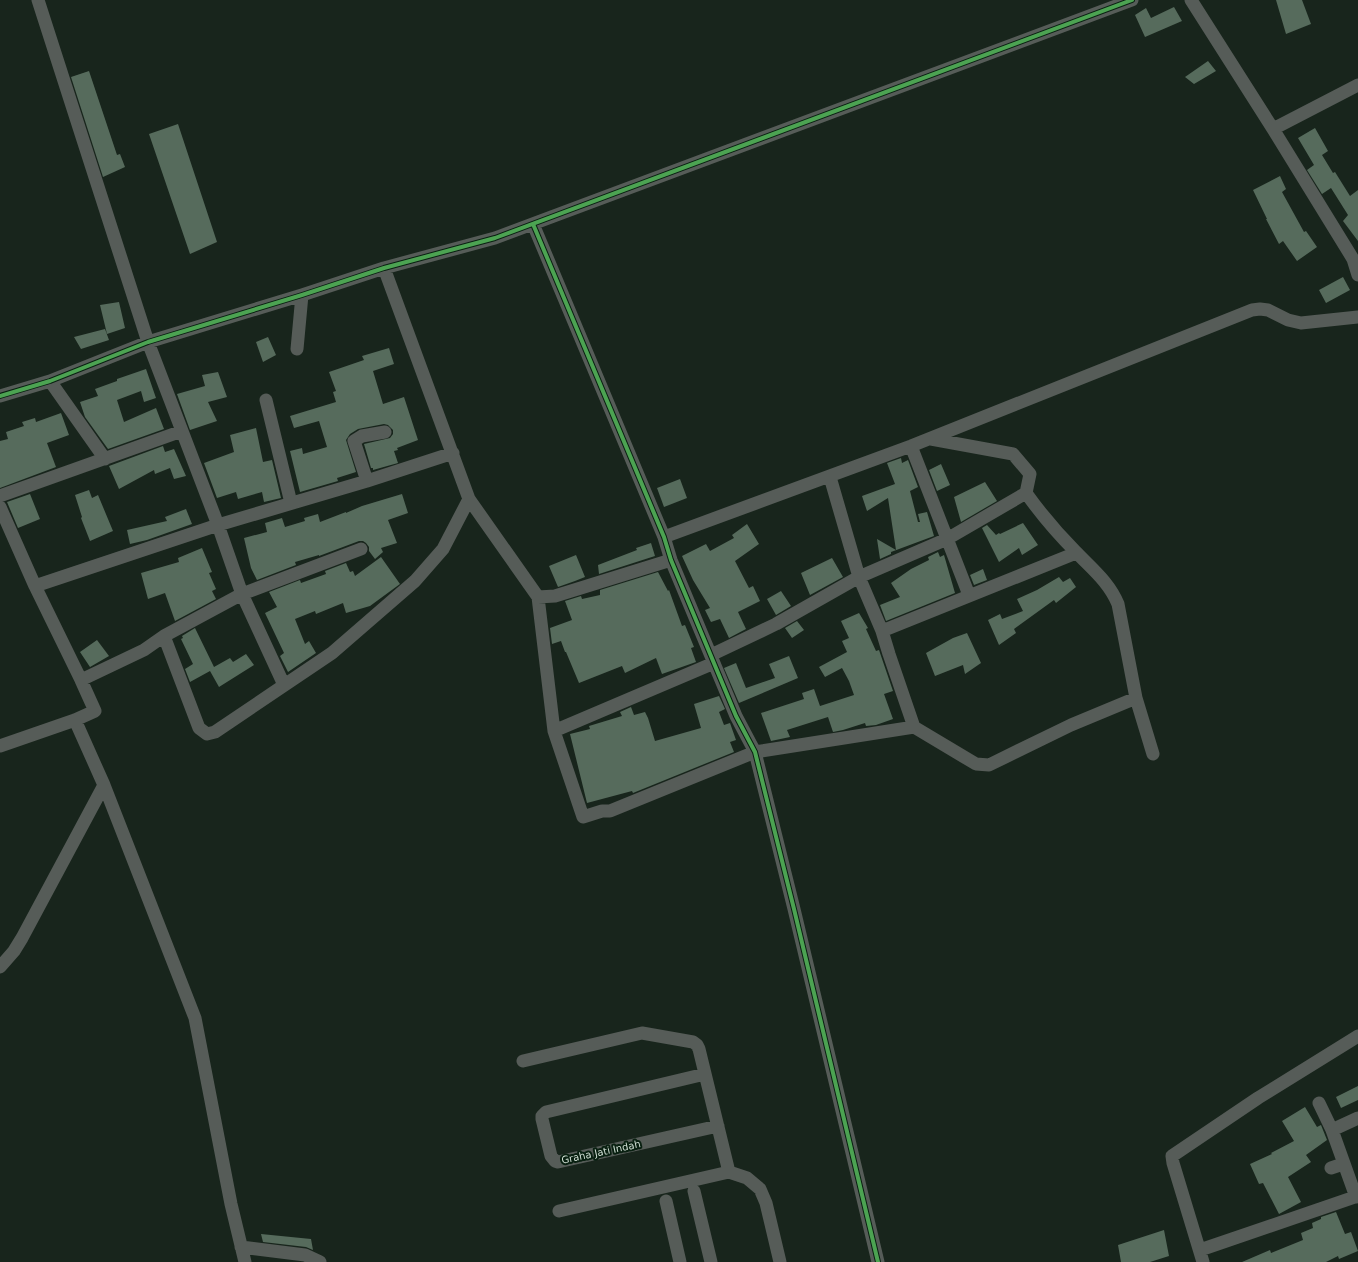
<svg xmlns="http://www.w3.org/2000/svg" width="1358" height="1262" font-family="'DejaVu Sans',sans-serif">
	<style>
		.building { fill: #566b5c }
		.lines { fill: none; stroke-linecap: round; stroke-linejoin: round }
		.minor { stroke: #565c58; stroke-width: 13 }
		.cycleway-casing { stroke: #092011; stroke-width: 6 }
		.cycleway { stroke: #4ca352; stroke-width: 4 }
		.labels { text-anchor: middle; dominant-baseline: central; stroke-width: 4; stroke-linejoin: round; paint-order: stroke }
		.street-label { font-size: 10px; fill: #d0ded3; stroke: #092011 }
	</style>
	<rect width="100%" height="100%" fill="#18251c"/>
	<!-- building -->
	<path class="building" d="M1276,0H1302L1311,24L1286,34Z
		M1174,7L1182,21L1145,37L1135,15L1146,8L1151,18Z
		M1208,61L1216,71L1194,84L1185,77Z
		M89,71L117,155L120,154L125,167L103,177L71,77Z
		M178,124L217,242L190,254L149,134Z
		M1315,128L1328,151L1322,155L1333,173L1335,172L1350,196L1358,190V241L1343,221L1348,215L1331,188L1322,194L1307,170L1314,165L1298,138Z
		M1280,176L1286,189L1282,192L1304,232L1306,231L1317,247L1297,261L1283,241L1279,244L1266,219H1267L1253,190Z
		M1343,277L1350,290L1326,303L1319,290Z
		M119,302L125,328L107,334L100,305Z
		M105,329L109,340L81,349L74,337Z
		M268,337L276,355L263,362L256,342Z
		M389,348L394,364L373,371L383,404L404,397L418,440L397,448L398,450L394,451L398,463L373,470V468H371L364,444L390,438L393,434V430L388,425L384,424L358,429L350,434L346,440L356,472L337,478L338,481L300,492L290,451L302,448L303,454L327,447L319,421L294,428L290,416L336,402L333,392L336,391L329,372L364,360L362,356Z
		M146,369L156,398L144,402L141,391L117,400L124,422L156,408L164,429L108,449L85,417L80,402L98,396L95,389L117,381V379Z
		M218,372L227,397L208,402L217,421L190,430L177,394L205,386L202,375Z
		M61,413L69,435L47,443L56,467L0,488V441L8,439L6,432L24,426L22,422L35,418L36,422Z
		M256,428L263,462L272,460L281,498L264,502L262,492L238,499L236,492L217,498L204,463L234,452L230,435Z
		M163,446L165,452L174,449L186,476L174,479L170,468L155,474L154,470L119,489L109,466Z
		M901,458L902,463L908,460L918,487L910,491L918,522H920L918,514L927,512L934,536L891,552V554L880,559L877,539L896,550L888,498L867,511L862,496L895,484L887,463Z
		M941,464L950,485L937,491L929,470Z
		M680,479L687,498L664,507L657,488Z
		M985,482L997,501L961,522L954,497Z
		M89,490L92,498L98,495L113,531L90,541L81,518L82,517L75,495Z
		M30,494L40,519L18,528L7,502Z
		M402,494L408,513L388,520L397,543L381,548L383,552L375,559L369,551V547L366,543L363,541H359L319,556V555L295,562L296,565L257,580L251,568L244,538L267,532L265,523L282,518L285,527L305,521L304,518L318,514L320,522L346,512V513L362,506Z
		M186,509L192,524L147,540L130,544L127,530L167,521L165,517Z
		M1023,523L1038,545L1022,555L1019,548L999,562L982,528L987,525L996,535L999,533L1000,534Z
		M747,524L759,544L735,561L749,588L753,586L760,601L738,612L746,629L729,638L720,619L711,622L705,610L710,608L693,580L682,556L706,544L710,551L734,538L732,535Z
		M651,543L655,556L599,574L598,565L637,550L636,548Z
		M202,548L212,572L209,573L216,589L212,591L216,599L175,621L165,593L148,599L141,573L179,562L178,558Z
		M938,552L940,557L944,555L955,593L886,621L880,605L900,597L891,583L911,569L929,560L928,557Z
		M576,555L585,577L575,581L558,587L549,566Z
		M381,557L400,584L370,606L346,613L343,603L316,614L315,611L295,619L305,644L309,641L316,653L288,672L280,656L284,653L265,613L277,607L269,592L300,580L301,583L326,574L325,571L346,563L350,572L353,571L355,576Z
		M832,558L843,577L810,595L801,573Z
		M983,569L987,580L974,585L970,575Z
		M658,572L668,591L669,590L682,626L685,625L694,647L691,648L696,662L662,674L656,658L625,673L622,666L579,683L566,652H565L561,641L552,644L550,628L572,620L565,601L581,596L582,599L600,595V590Z
		M1059,577L1063,582L1070,578L1076,587L1056,603L1054,600L1014,629L1016,633L999,645L988,620L1000,614L1002,619L1023,611L1017,599L1037,590Z
		M781,591L791,606L776,615L767,599Z
		M859,613L868,628L866,629L876,651L879,650L893,691L884,694L893,719L876,725L866,726L865,723L843,730L833,732L828,717L787,730L790,737L771,741L761,713L804,699L802,693L814,689L820,706L854,695L849,681L842,668L825,677L819,667L847,652L842,641L849,638L841,621Z
		M797,621L804,630L792,638L785,628Z
		M195,628L214,667L230,658L233,662L246,654L254,665L219,687L210,671L190,682L185,669L193,664L181,639L183,638L182,636Z
		M967,633L981,663L965,674L963,665L935,676L926,653L953,638Z
		M97,640L109,656L90,667L80,652Z
		M789,656L798,678L739,703L724,668L736,663L746,688L775,678L769,664Z
		M719,696L725,709L719,712L724,725L730,723L736,740L730,742L734,752L633,793L632,791L587,803L570,734L590,729L589,726L622,716L620,712L631,707L634,715L645,712L648,718L655,741L701,728L694,704Z
		M1358,1086V1100L1341,1108L1336,1097Z
		M1305,1107L1317,1127L1321,1125L1327,1140L1306,1155L1311,1162L1288,1177L1301,1202L1279,1214L1263,1183L1259,1184L1250,1164L1272,1154L1271,1153L1294,1141L1282,1121Z
		M1336,1212L1345,1234L1351,1232L1358,1251L1339,1259L1338,1256L1326,1262H1242L1270,1250L1271,1253L1303,1240L1301,1233L1313,1228L1312,1223L1321,1219V1217Z
		M1164,1230L1169,1256L1150,1262H1121L1118,1245Z
		M261,1234L311,1239L313,1250L306,1247L263,1242Z"/>
	<g class="lines">
		<!-- minor -->
		<path class="minor" d="M38,0L148,342L218,525L242,594L284,685
			M1191,0L1273,129L1353,259L1358,275
			M1273,129L1358,85
			M533,224L664,537L671,560L736,716L755,752L794,909L878,1262
			M384,268L469,499L538,597L555,596L671,560
			M297,349L302,295
			M50,381L105,459
			M0,396L50,381L148,342L302,295L384,268L495,238L1132,0
			M266,400L291,503
			M931,439L1013,454L1030,474L1026,493C1041,514 1058,534 1076,552C1092,569 1109,582 1118,604L1136,698L1153,754
			M911,446L969,595
			M830,477L859,577L882,631L889,654L914,727
			M367,481L354,441L362,436L385,432
			M0,496L182,431
			M0,507L35,586L81,680L144,650L164,636L242,594L361,549
			M664,537L911,446L1252,310L1260,309L1268,310L1288,320L1301,323L1358,317
			M35,586L218,525L367,481L453,453
			M538,597L554,731L583,817L602,811H610L755,752L914,727L976,764L989,765L1071,725L1136,698
			M882,631L1076,553
			M164,636L199,728L207,734L215,732L332,653L415,581L443,549L469,499
			M711,655L776,624L859,577L947,539L1026,493
			M75,720L104,785L195,1018L231,1204L245,1262
			M554,731L714,663
			M0,746L75,720L95,711L81,680
			M0,967L14,951L22,938L104,785
			M523,1061L642,1033L693,1042L697,1045L699,1049L729,1172
			M705,1074L546,1112L542,1116V1119L551,1156L555,1161L558,1162L718,1126
			M1319,1103L1332,1130L1356,1197
			M1332,1130L1358,1118
			M1331,1168L1343,1164
			M694,1191L711,1262
			M666,1201L680,1262
			M559,1211L729,1172L747,1178L760,1189L766,1203L780,1262
			M241,1247L305,1255L320,1262
			M1200,1250L1358,1196
			M1203,1262L1173,1163L1172,1156L1258,1098L1358,1036"/>
		<!-- cycleway casing -->
		<g class="cycleway-casing">
			<path id="cycleway" d="M533,224L664,537L671,560L736,716L755,752L794,909L878,1262
				M0,396L50,381L148,342L302,295L384,268L495,238L1132,0"/>
		</g>
		<!-- cycleway -->
		<use href="#cycleway" class="cycleway"/>
	</g>
	<g class="labels">
		<!-- street labels -->
		<g class="street-label">
			<text transform="translate(601 1152) rotate(-12)">Graha Jati Indah</text>
		</g>
	</g>
</svg>
